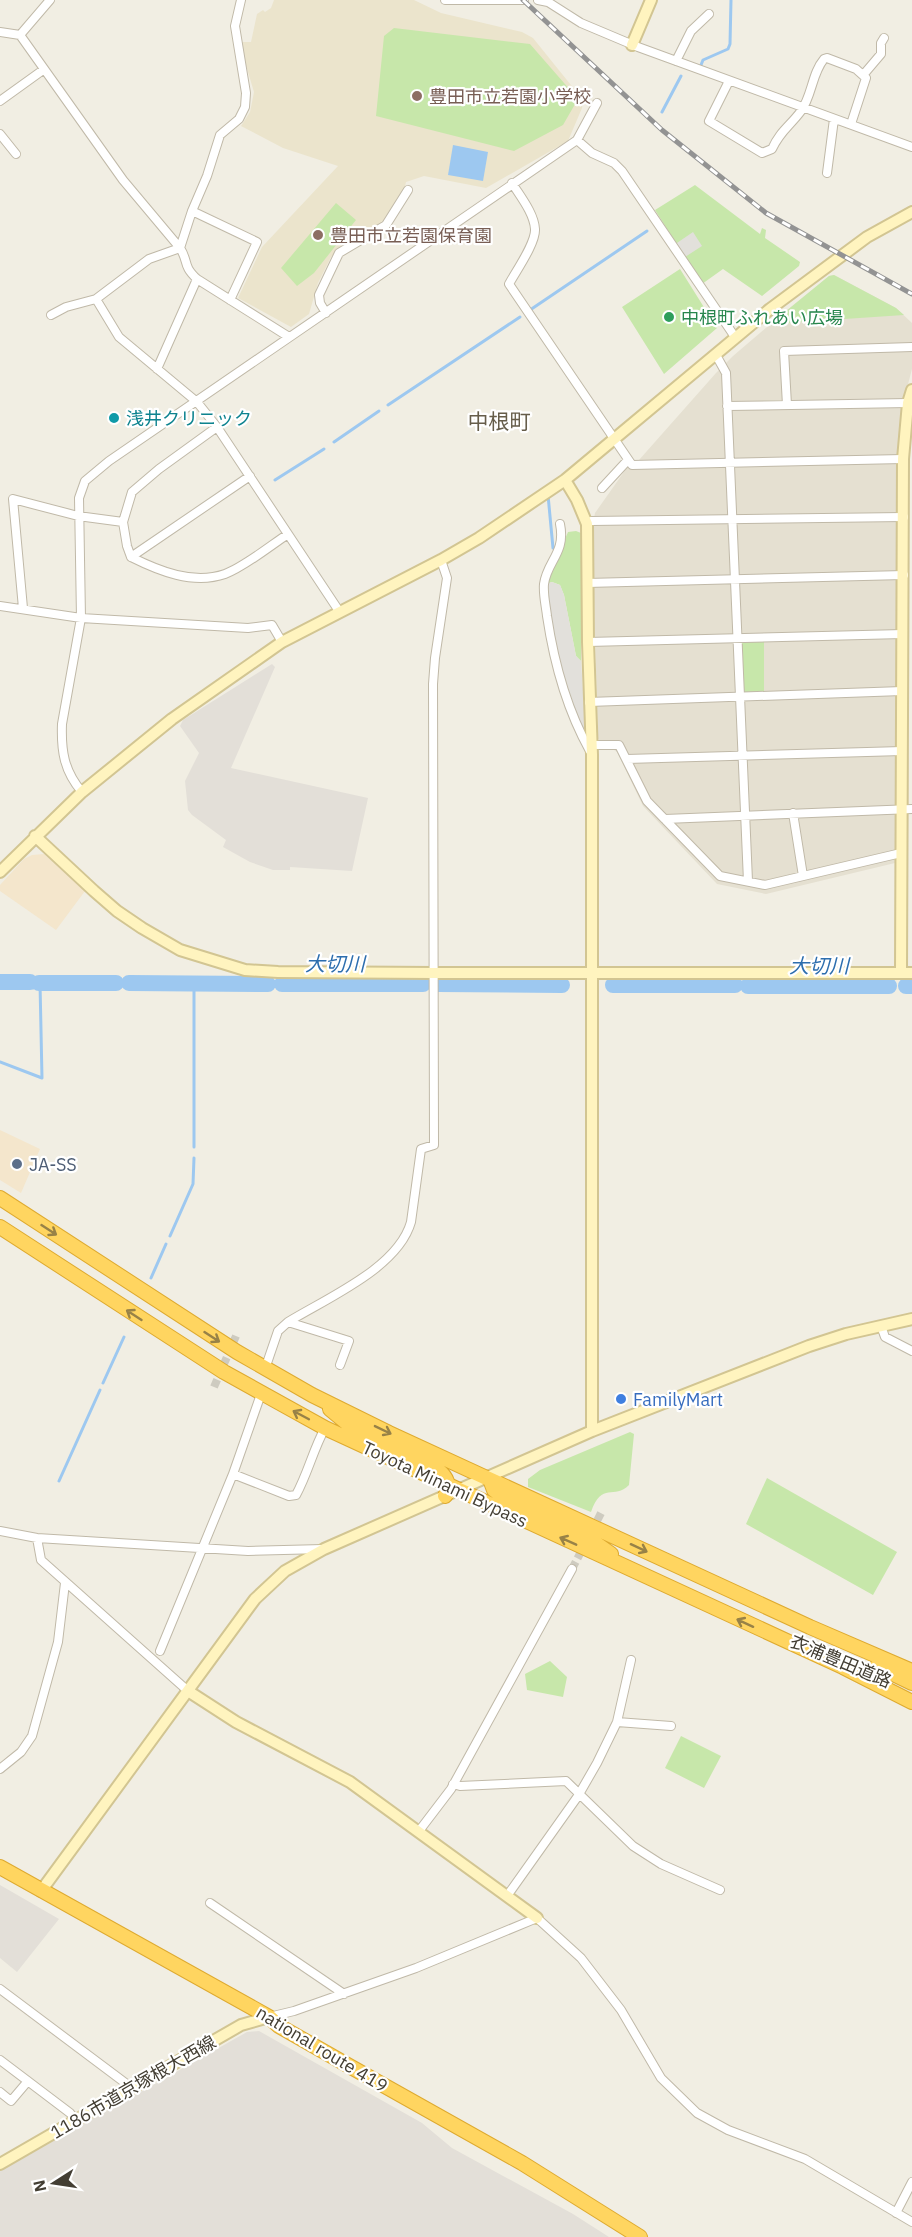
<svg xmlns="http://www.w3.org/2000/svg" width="912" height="2237" font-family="'IBM Plex Sans','Noto Sans JP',sans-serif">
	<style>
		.residential { fill: #e5e0d1 }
		.commercial { fill: #f4e6cc }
		.industrial { fill: #e3dfd8 }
		.education { fill: #ebe4cc }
		.green { fill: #c7e7aa }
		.parking { fill: #e2e0db }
		.water { fill: #9dc8f0 }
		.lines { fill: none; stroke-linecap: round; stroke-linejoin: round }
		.stream { stroke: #9dc8f0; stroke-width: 3 }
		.river { stroke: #9dc8f0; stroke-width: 16 }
		.street-tunnel { stroke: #cecbc0; stroke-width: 8; stroke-dasharray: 8 4; stroke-linecap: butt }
		.street-casing { stroke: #c0b9a8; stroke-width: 10 }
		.secondary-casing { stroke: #d2c592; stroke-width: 14 }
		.highway-casing { stroke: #deaa30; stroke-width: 16 }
		.street { stroke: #fff; stroke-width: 8 }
		.secondary { stroke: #fff4bf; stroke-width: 10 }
		.highway { stroke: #ffd560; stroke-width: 14 }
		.rail-casing { stroke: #939393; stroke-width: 5 }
		.rail { stroke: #fff; stroke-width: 3; stroke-dasharray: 9; stroke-linecap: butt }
		.oneway { stroke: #988247 }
		.education-dot { fill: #8d6e63; stroke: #fff; stroke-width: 2 }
		.leisure-dot { fill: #2e9e5b; stroke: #fff; stroke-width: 2 }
		.culture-dot { fill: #0f9aa8; stroke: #fff; stroke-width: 2 }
		.service-dot { fill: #5c6f8a; stroke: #fff; stroke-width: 2 }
		.shop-dot { fill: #3f7fe0; stroke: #fff; stroke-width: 2 }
		.labels { text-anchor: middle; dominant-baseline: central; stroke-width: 4.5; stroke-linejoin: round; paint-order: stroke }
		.education-label { font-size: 18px; fill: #785e54; stroke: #fff; text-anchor: start }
		.leisure-label { font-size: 18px; fill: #27864d; stroke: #fff; text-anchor: start }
		.culture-label { font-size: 18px; fill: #0d838f; stroke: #fff; text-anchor: start }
		.service-label { font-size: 18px; fill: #4e5e75; stroke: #fff; text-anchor: start }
		.shop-label { font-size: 18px; fill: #366cbe; stroke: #fff; text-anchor: start }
		.street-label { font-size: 18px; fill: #433e33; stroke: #fff }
		.water-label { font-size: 20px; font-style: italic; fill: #2d6eae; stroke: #fff }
		.quarter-label { font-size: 21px; fill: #665d4a; stroke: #fff }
	</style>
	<rect width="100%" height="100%" fill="#f1eee3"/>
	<!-- residential -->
	<path class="residential" d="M834,275L896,308L912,323V369L901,411L895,863L766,894L717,884L643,806L617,752L598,739L592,529L595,513L626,469L639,460L716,373L733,356L780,316L829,276Z"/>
	<!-- commercial -->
	<path class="commercial" d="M44,854L85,891L56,930L0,891V885L24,859L32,855Z
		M0,1130L40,1149L21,1193L0,1180Z"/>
	<!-- industrial -->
	<path class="industrial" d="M272,664L275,667L231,768L368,798L352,871L290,867V870H273L250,862L223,847L226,840L192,815L188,810L185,781L199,753L180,726L183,720Z
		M0,1885L59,1919L17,1972L0,1958Z
		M259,2031L422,2123L452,2148L573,2214L609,2237H0V2171L247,2032Z"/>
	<!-- education -->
	<path class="education" d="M274,0H414L441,13L522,32L533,38L583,100L582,108L568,141L486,188L424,176L406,182L404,191L382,223L337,251L331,257L318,283L309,314L291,327L238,298L262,247L338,166L283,148L241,126L250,112L254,92L239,42H251L257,14L263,10L265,12L271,8Z"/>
	<!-- green -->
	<path class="green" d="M394,28L530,44L578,99L563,125L514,151L376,116L384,36Z
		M695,185L760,234L762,228L766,230L765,238L800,262L799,266L762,296L723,269L702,284L655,210Z
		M336,203L356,220L314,273L297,286L281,268Z
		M680,269L717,328L664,374L622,307Z
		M834,275L896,308L904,315L785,323L780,316L829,276Z
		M576,531L581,533V661L576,656L564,595L560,585L552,582L546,584L568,532Z
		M743,642H764V691L745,692L743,689L741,645Z
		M630,1432L634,1434L629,1485C614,1500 602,1481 591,1512L528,1487V1479L540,1470Z
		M767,1478L897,1552L873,1595L746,1524Z
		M550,1661L567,1677L563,1697L527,1690L525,1674Z
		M681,1736L721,1756L704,1788L665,1768Z"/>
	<!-- parking -->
	<path class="parking" d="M693,232L702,246L685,257L674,245Z
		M552,582L560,585L564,595L576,656L581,661L586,735L578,725L550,626L546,584Z"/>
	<!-- water -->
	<path class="water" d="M453,145L488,152L483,181L448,175Z"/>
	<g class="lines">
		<!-- stream -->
		<path class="stream" d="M701,65L703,60L728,49L730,44L731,0
			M662,112L681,76
			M530,310L647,231
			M388,405L520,317
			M334,442L379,411
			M275,480L324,449
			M548,495L553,548
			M0,1062L42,1078L40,983
			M194,1147V984
			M170,1236L193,1184L194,1158
			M151,1278L166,1244
			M103,1383L124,1337
			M59,1481L100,1390"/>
		<!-- river -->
		<path class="river" d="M0,982H30
			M39,983H116
			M129,983L268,984
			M282,984H423
			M438,984L562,985
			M613,985H735
			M748,986H889
			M906,986H912"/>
		<!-- street-tunnel -->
		<path class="street-tunnel" d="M214,1387L236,1336
			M592,1531L601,1513
			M572,1569L585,1544"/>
		<!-- street casing -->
		<g class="street-casing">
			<path id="street" d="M445,0H524
				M538,0L548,2L581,23L638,47L912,147
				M0,32L20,35
				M20,35L123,180L180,248C189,262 182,265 197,279L289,337
				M20,35L50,0
				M676,61L691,31L709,14
				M864,74L881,54V43L884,38
				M729,81L709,121L762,153L772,149C780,131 790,126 801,111C812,96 812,73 824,59L827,58L856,69L866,78L851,124
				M0,101L43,70
				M0,134L16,154
				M577,140L592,153L614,163L622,171L735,337
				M827,173L834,119
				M512,183C520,196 534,213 535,229C536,243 516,271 509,284L632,465L903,459
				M192,211L257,242L230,300
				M180,248L149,259L96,299L119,337L197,402L217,427L339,611
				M180,248L192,211L207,176L220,135L239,119L245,107L246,93L235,26L241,0
				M326,313L320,303L319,295L339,253L386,225L408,190
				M51,315L66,307L96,299
				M716,355L726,373L748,881
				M157,369L197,279
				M787,405L784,351L912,347
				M727,406L908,403
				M217,427L159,469L132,492L123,522L127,546L131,557C159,571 193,585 225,574C244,567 270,546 288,534
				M602,488L627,461
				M560,524C566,553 547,561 544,584C543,595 546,606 547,616C554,663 567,710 590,751
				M587,524L591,521L904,517
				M131,557L250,476
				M587,583L904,575
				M0,606L81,618L248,628L272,625L282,642
				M23,608L13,499L78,516L123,522
				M588,642L903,634
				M589,702L902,691
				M592,745H619L647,801L720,876L765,885L901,853
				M627,759L902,751
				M82,792C64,771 61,751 62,724L81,618L79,498L85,481L109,461L577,140L597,103
				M793,813L803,876
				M665,819L912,809
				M288,1322L349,1341L340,1365
				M881,1326L885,1337L912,1351
				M265,1369L278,1331L288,1322C327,1298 398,1268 411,1222L421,1149L434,1145L433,684L435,658L447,578L441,560
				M233,1474L289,1496L296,1495C308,1473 313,1450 325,1428
				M0,1531L37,1538L248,1551L323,1549
				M37,1538L41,1560L188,1691
				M160,1651L233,1474L261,1394
				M617,1722L671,1726
				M0,1769L21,1752L32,1736L58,1642L65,1583
				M453,1784L460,1786L566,1781L633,1846L661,1864L720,1890
				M419,1831L451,1789L572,1569
				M507,1896L578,1796L597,1763L617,1722L631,1660
				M210,1903L344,1994
				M0,1989L132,2088
				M269,2017L294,2011L416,1968L537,1918L581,1958L621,2010L661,2078L697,2113L728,2130L805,2159L912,2222
				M0,2060L70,2113L76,2120
				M0,2092L11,2101L28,2081
				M896,2213L912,2182"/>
		</g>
		<!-- secondary casing -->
		<g class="secondary-casing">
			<path id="secondary" d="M632,45L651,0
				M565,480L577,500L587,524L588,642L592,755V1431
				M35,836L94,891L117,911L142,928L180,950L245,970L278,972L434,973H912
				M0,872L82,792L172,719L282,642L441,560L479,538L565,480L770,309L867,237L912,212
				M901,973L903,459L908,403L912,390
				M188,1691L236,1722L350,1782L537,1918
				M41,1891L255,1599L285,1571L324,1549L592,1431L809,1346L846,1334L912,1319
				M0,2164L241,2025L269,2017"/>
		</g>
		<!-- highway casing -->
		<g class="highway-casing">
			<path id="highway" d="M0,1198L237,1352L312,1395L389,1433L810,1627L912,1671
				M0,1227L224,1372L325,1428L843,1667L912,1702
				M330,1409L359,1433L438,1470C446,1476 452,1487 445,1496
				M491,1482L494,1490L502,1496L581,1533L611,1554
				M877,1666L912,1683
				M0,1867L269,2017L279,2026L351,2067L522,2163L640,2237"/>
		</g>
		<!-- street -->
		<use href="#street" class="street"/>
		<!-- secondary -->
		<use href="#secondary" class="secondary"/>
		<!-- highway -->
		<use href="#highway" class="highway"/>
		<!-- rail casing -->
		<g class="rail-casing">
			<path id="rail" d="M523,0L662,130L766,213L912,294"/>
		</g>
		<!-- rail -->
		<use href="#rail" class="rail"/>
	</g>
	<!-- one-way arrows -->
	<defs><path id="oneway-shaft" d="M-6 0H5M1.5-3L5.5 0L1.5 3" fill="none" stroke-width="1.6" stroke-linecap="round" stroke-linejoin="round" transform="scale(1.5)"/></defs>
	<g class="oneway">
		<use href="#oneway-shaft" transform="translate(49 1230) rotate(33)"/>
		<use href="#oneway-shaft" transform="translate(134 1315) rotate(-147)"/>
		<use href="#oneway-shaft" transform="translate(212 1337) rotate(33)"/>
		<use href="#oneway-shaft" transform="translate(301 1415) rotate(-152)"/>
		<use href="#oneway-shaft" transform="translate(383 1430) rotate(26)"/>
		<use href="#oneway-shaft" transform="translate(568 1541) rotate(-156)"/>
		<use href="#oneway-shaft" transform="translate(639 1548) rotate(25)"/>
		<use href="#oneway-shaft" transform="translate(745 1623) rotate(-155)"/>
	</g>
	<!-- markers -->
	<g class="education-dot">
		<circle cx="417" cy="96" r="6"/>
		<circle cx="318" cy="235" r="6"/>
	</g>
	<circle class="leisure-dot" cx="669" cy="317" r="6"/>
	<circle class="culture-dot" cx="114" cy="418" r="6"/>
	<circle class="service-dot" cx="17" cy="1164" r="6"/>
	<circle class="shop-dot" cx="621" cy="1399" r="6"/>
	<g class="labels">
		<!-- education labels -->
		<g class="education-label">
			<text x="429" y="96">豊田市立若園小学校</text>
			<text x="330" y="235">豊田市立若園保育園</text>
		</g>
		<!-- leisure labels -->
		<g class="leisure-label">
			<text x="681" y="317">中根町ふれあい広場</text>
		</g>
		<!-- culture labels -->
		<g class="culture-label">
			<text x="126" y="418">浅井クリニック</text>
		</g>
		<!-- service labels -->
		<g class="service-label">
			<text x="29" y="1164">JA-SS</text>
		</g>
		<!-- shop labels -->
		<g class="shop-label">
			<text x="633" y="1399">FamilyMart</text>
		</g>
		<!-- street labels -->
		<g class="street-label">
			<text transform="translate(445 1484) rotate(25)">Toyota Minami Bypass</text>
			<text transform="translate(841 1661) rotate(23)">衣浦豊田道路</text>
			<text transform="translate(322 2049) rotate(31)">national route 419</text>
			<text transform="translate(133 2087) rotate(-30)">1186市道京塚根大西線</text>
		</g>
		<!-- water labels -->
		<g class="water-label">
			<text x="335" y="963">大切川</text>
			<text x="819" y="965">大切川</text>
		</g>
		<!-- quarter labels -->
		<g class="quarter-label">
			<text x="499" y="421">中根町</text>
		</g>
	</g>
	<!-- north arrow -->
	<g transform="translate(54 2183) rotate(258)" stroke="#ffffff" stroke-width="4.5" paint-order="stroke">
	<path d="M0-4.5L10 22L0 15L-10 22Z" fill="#433e33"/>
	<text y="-9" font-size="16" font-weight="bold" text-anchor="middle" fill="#433e33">N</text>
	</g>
</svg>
